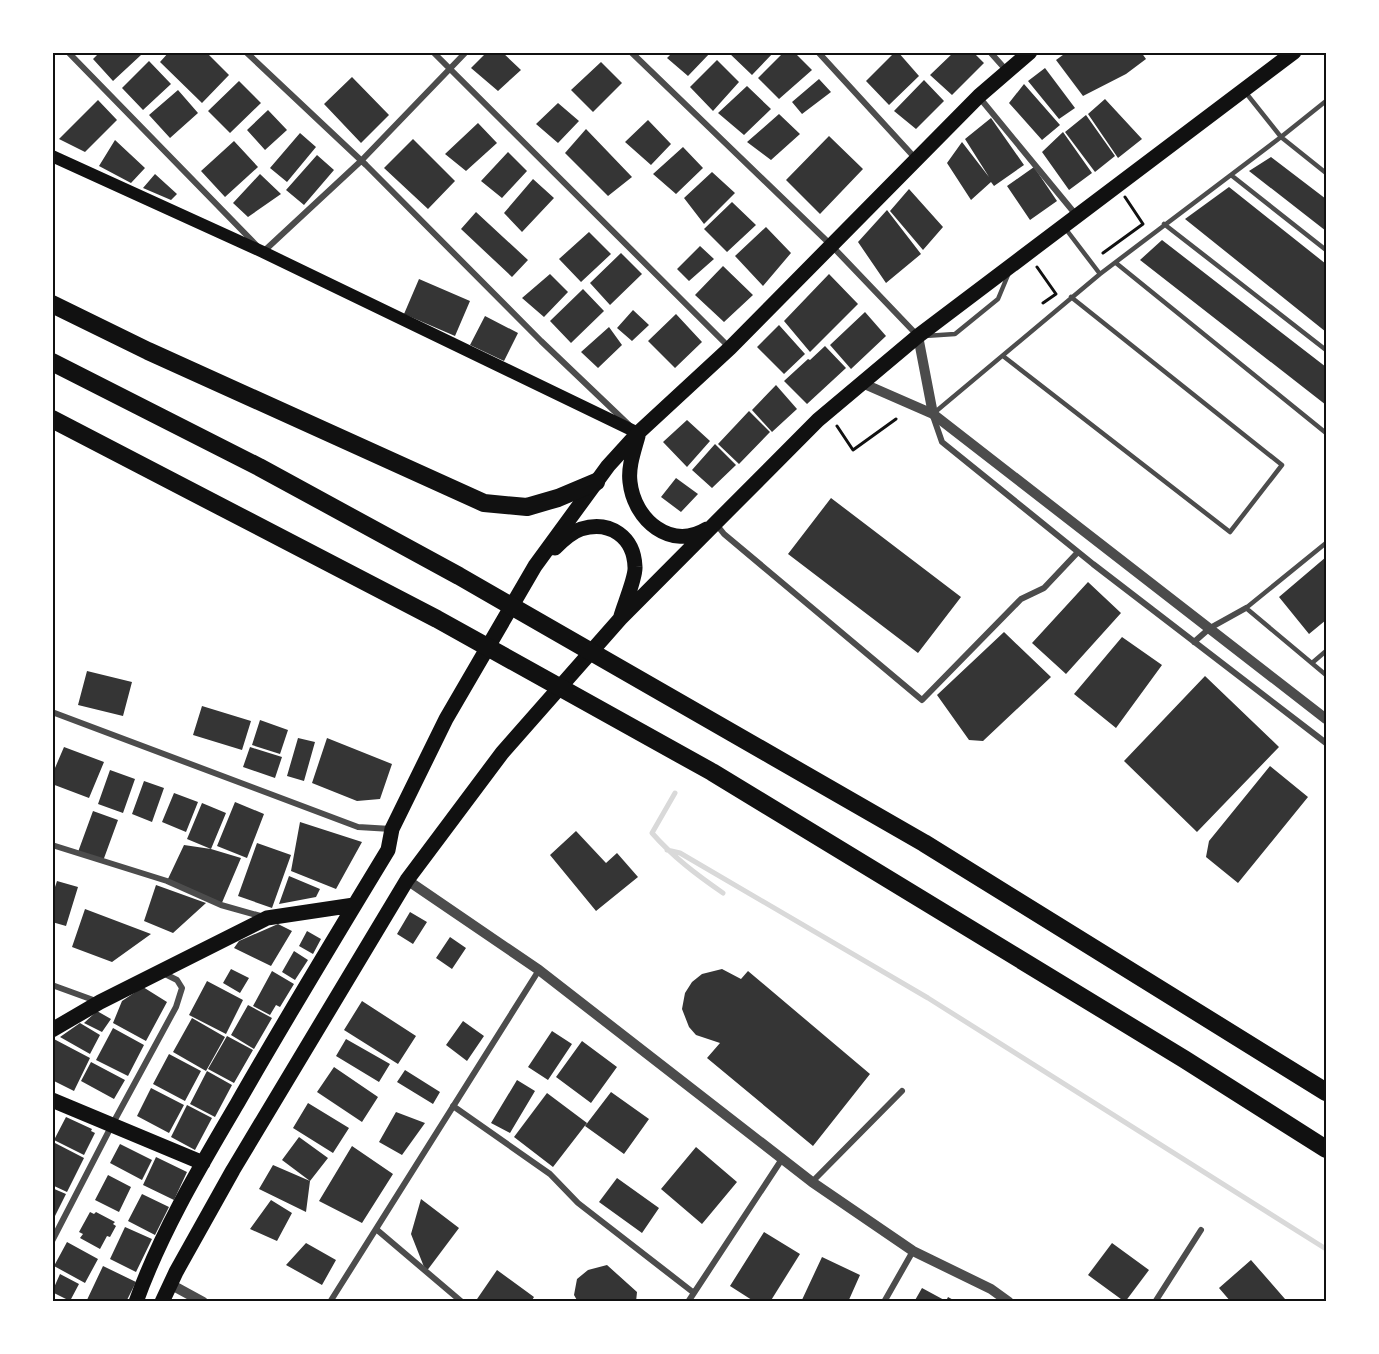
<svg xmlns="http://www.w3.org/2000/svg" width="1379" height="1354" font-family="'Alegreya Sans',sans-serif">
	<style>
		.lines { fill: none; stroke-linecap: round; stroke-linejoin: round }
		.stream { stroke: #d9d9d9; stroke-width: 5 }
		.building { fill: #353535 }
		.path { stroke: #111; stroke-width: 3 }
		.service { stroke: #4c4c4c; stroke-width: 4.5 }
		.minor { stroke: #4c4c4c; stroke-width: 6 }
		.tertiary { stroke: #4c4c4c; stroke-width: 10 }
		.secondary { stroke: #111; stroke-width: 12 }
		.primary { stroke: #111; stroke-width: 15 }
		.motorway { stroke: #111; stroke-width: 18 }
		.neatline { fill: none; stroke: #111; stroke-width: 2 }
	</style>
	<rect width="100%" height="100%" fill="#fff"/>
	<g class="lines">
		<!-- stream -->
		<path class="stream" d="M675,793L652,833C673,857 697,875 723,893
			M667,850L680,853L928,998L1326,1249"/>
	</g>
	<!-- building -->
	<path class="building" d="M100,52H139L141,55L113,81L93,59Z
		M169,52H206L229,75L202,103L160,62Z
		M487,52H502L521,70L498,91L471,68Z
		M673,52H711L688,76L667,58Z
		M728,52H774L752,75Z
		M784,52H794L812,70L779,99L758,78Z
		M895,52H898L919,76L889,105L866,81Z
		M954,52H973L984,63L952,95L930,75Z
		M1067,52H1141L1146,59L1126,74L1083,96L1056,60Z
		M717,60L739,82L713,111L690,87Z
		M149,61L171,84L143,110L122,88Z
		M601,62L622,83L593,112L571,90Z
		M1045,68L1075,108L1059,119L1028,81Z
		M352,77L389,115L361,143L324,104Z
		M819,79L831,92L802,114L792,102Z
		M924,80L944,101L916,129L894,111Z
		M239,81L261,103L230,133L208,111Z
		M1024,84L1060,125L1042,140L1009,103Z
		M747,86L771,109L744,135L718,113Z
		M178,90L198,113L170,138L149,115Z
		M1105,99L1142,139L1118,158L1088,114Z
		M98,100L117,120L85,152L59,139Z
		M558,103L579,121L558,143L536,124Z
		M268,110L287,130L265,150L247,130Z
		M779,114L800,134L771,160L747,142Z
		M1086,115L1115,156L1095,172L1065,132Z
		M991,118L1024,165L994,186L991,182L971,200L947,163L962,142L989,177L965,139Z
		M648,120L671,144L651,165L625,142Z
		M478,123L497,143L466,171L445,154Z
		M586,129L632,177L608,196L565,153Z
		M1063,132L1092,173L1069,190L1042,152Z
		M300,133L316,147L287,182L270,168Z
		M829,136L863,169L820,214L786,180Z
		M413,139L455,181L428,209L384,168Z
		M115,140L145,168L131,183L99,166Z
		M234,141L258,167L225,197L201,171Z
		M683,147L703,168L676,194L653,174Z
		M508,152L527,171L502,198L481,181Z
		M317,155L334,170L304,205L286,190Z
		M1271,157L1326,199V231L1249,171Z
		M1034,167L1057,201L1030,220L1007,186Z
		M712,172L735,193L704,224L684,198Z
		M155,174L177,194L171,200L143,188Z
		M260,174L281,194L248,217L233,203Z
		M533,179L554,198L522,232L504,213Z
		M1229,187L1326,264V332L1185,219Z
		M909,189L943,227L923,250L890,211Z
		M732,202L756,225L727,252L704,229Z
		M887,210L921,254L886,283L858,242Z
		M476,212L528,260L512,277L461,229Z
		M766,227L791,253L763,286L735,256Z
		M589,232L611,254L581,282L559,259Z
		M1162,240L1326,367V405L1140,260Z
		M700,246L714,259L689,281L677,269Z
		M621,253L642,274L610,305L590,283Z
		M723,266L753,295L724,322L695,295Z
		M550,274L568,292L544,317L522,298Z
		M829,274L858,304L810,352L784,321Z
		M419,279L470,301L455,336L404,314Z
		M583,289L604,311L571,343L550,321Z
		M633,310L649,325L632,341L617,328Z
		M865,312L886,336L851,369L830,345Z
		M676,314L702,342L675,368L648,341Z
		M485,316L518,333L504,361L470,345Z
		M779,325L805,354L784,374L757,347Z
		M609,327L622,345L598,368L581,352Z
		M825,346L846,368L807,404L784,381L808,359L810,360Z
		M776,385L797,409L772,432L752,410Z
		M749,411L770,432L739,464L718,444Z
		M687,420L710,441L687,467L663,442Z
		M715,444L736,465L712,488L692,470Z
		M676,478L698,494L681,512L661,497Z
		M831,498L961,597L918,653L788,554Z
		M1326,557V620L1309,634L1279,597Z
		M1088,582L1121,613L1066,674L1032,643Z
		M1004,632L1051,677L983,741L969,740L937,695Z
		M1122,637L1162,665L1116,728L1074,694Z
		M87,671L132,682L123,716L78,705Z
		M1205,676L1279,747L1197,832L1124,761Z
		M202,706L251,721L242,750L193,735Z
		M260,720L288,730L280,754L252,745Z
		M298,738L315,742L304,781L287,776Z
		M327,738L392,764L380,799L357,801L312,783Z
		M64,747L104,762L89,798L52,784V775Z
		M250,747L282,757L275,778L243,767Z
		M1270,766L1308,797L1238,883L1206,857L1209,841Z
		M110,770L135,779L123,813L98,804Z
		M144,781L164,788L152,822L132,814Z
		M174,793L198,802L186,832L162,822Z
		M235,802L264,814L247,858L217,846Z
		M202,803L226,813L211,849L187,839Z
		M93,811L118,820L103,861L78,852Z
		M300,822L362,842L336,889L291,871Z
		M576,831L606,863L617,853L638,877L596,911L550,855Z
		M257,843L291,855L272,908L238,896Z
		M184,845L211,849L241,858L221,905L167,881Z
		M289,876L320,889L316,897L279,904Z
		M57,881L78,887L66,926L52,922V896Z
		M156,885L206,903L173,933L144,921Z
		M85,909L151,934L112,962L72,947Z
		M410,912L427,922L413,944L397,934Z
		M278,924L292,931L271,966L234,948L239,941Z
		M307,931L321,939L313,954L299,946Z
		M450,937L466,948L452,969L436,958Z
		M294,951L308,960L295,980L282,972Z
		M231,969L249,978L240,993L223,983Z
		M722,969L741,979L748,971L870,1074L813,1146L707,1058L720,1043L696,1035L689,1027L682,1009L685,993L692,982L702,974Z
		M272,971L294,984L280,1007L276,1005L270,1015L253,1006Z
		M207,981L243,1000L226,1034L189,1015Z
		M143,987L167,1002L146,1041L113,1023L122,1001Z
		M362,1001L416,1036L398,1064L344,1030Z
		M248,1005L272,1018L254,1049L231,1035Z
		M97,1011L111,1019L102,1032L84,1023Z
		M192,1018L225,1037L206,1071L173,1052Z
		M463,1021L484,1036L467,1061L446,1045Z
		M80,1023L100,1035L90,1054L60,1037Z
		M113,1028L144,1045L128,1076L96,1060Z
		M552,1031L572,1044L548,1080L528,1067Z
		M227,1036L253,1050L234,1083L208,1069Z
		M52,1038L90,1058L74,1091L52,1080Z
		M346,1039L390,1064L379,1082L336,1056Z
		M582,1041L617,1067L591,1103L556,1077Z
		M169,1054L201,1071L185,1101L153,1084Z
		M91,1062L125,1080L114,1099L81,1081Z
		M334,1067L378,1097L362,1122L317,1092Z
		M405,1070L440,1092L433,1104L397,1082Z
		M207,1071L232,1085L215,1117L190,1104Z
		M517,1080L535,1091L510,1133L491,1123Z
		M151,1088L184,1105L169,1133L137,1116Z
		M611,1092L649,1119L624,1154L585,1126Z
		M547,1093L587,1123L553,1167L514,1137Z
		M308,1103L349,1128L333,1153L293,1128Z
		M187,1105L212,1118L195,1150L171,1137Z
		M396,1112L425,1123L402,1155L379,1142Z
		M66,1117L92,1129L91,1131L95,1133L84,1155L54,1140Z
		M299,1137L328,1158L310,1181L306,1212L259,1189L273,1165L310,1181L282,1160Z
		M55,1143L84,1158L67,1192L52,1185V1147Z
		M120,1144L152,1160L142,1180L110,1163Z
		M352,1146L393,1174L362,1223L319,1201Z
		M696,1147L737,1182L702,1224L661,1189Z
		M156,1157L187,1172L174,1200L143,1185Z
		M108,1175L131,1187L119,1212L95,1200Z
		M617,1178L659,1208L642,1233L599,1202Z
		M52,1188L66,1194L52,1222Z
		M142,1194L169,1207L155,1235L128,1221Z
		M421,1199L459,1228L426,1272L411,1234Z
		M271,1200L292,1213L277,1241L250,1229Z
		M90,1212L94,1214L96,1212L115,1222L113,1224L116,1226L110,1237L107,1236L100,1249L80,1238L83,1234L79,1232Z
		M125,1227L152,1239L136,1272L110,1259Z
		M764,1232L800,1254L770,1302H755L730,1286Z
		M67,1242L98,1259L85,1283L54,1266Z
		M306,1243L336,1260L322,1285L286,1265Z
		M1112,1243L1149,1270L1125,1302L1088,1275Z
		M822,1257L860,1275L848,1302H801Z
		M1251,1260L1285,1299L1282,1302H1231L1219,1288Z
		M607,1265L637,1292L636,1302H578L574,1295L577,1279L588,1270Z
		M103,1266L136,1282L126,1302H86Z
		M497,1270L534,1297L531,1302H475Z
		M60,1274L79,1284L70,1301L52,1292Z
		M922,1288L946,1301L948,1297L957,1302H914Z"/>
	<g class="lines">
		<!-- path -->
		<path class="path" d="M1103,253L1143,224L1125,197
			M1037,267L1056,294L1043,303
			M837,426L853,450L896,419"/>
		<!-- service -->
		<path class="service" d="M1246,93L1281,137L1326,173
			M1231,175L1326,250
			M1164,224L1326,350
			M1065,228L1100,274
			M1116,263L1326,433
			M925,336L955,334L998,299L1008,275
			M1003,356L1230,532L1282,465L1071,297
			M934,413L1100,274L1281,137L1326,101
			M1326,543L1246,608L1326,675
			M1312,663L1326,651"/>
		<!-- minor -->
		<path class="minor" d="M68,52L263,252L361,161L466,52
			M246,52L366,165L541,341L629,425
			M433,52L730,348
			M631,52L831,245L917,335
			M818,52L916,159
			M990,52L1007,71
			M979,97L1077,216
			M933,416L942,442L1093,564L1326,743
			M716,524L724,534L922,700L1021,599L1044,588L1078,552
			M1194,642L1210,628L1246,608
			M52,712L358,827L391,829
			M52,845L167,881L221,905L264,917
			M52,985L96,1001
			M453,1106L550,1174L578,1203L694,1293
			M812,1182L902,1091
			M376,1229L462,1302
			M52,1241L112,1125L176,1007L182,988L177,980L161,972
			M330,1302L539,970
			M688,1302L782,1159
			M884,1302L913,1251
			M1155,1302L1201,1230"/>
		<!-- tertiary -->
		<path class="tertiary" d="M918,336L933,414
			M862,383L933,414L1326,719
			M407,880L539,970L812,1182L913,1251L991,1289L1009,1302
			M170,1284L203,1302"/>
		<!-- secondary -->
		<path class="secondary" d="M52,156L263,252L638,433"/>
		<!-- primary -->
		<path class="primary" d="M638,436C634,451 628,467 630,482C634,520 671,551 707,529
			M555,548C562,541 572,532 581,529C610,520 634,537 635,567C636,577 624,605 621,616
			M52,1030L100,1002L267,918L354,905
			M52,1100L203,1163
			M136,1302C161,1232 200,1167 237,1104C286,1018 337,934 388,850L392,829L446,719L535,566L608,466L638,433L730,348L979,96L1030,52
			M162,1302L176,1272L233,1170L407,880L502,753L620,619L818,420L918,336L1294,52"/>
		<!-- motorway -->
		<path class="motorway" d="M52,304L148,351L484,503L527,507L558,498L596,482
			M52,362L259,467L459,576L924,843L1326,1092
			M52,419L437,619L712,772L1184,1059L1326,1149"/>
	</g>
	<!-- border -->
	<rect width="1379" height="1354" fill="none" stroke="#ffffff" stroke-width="108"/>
	<rect x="54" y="54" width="1271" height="1246" class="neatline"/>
</svg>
